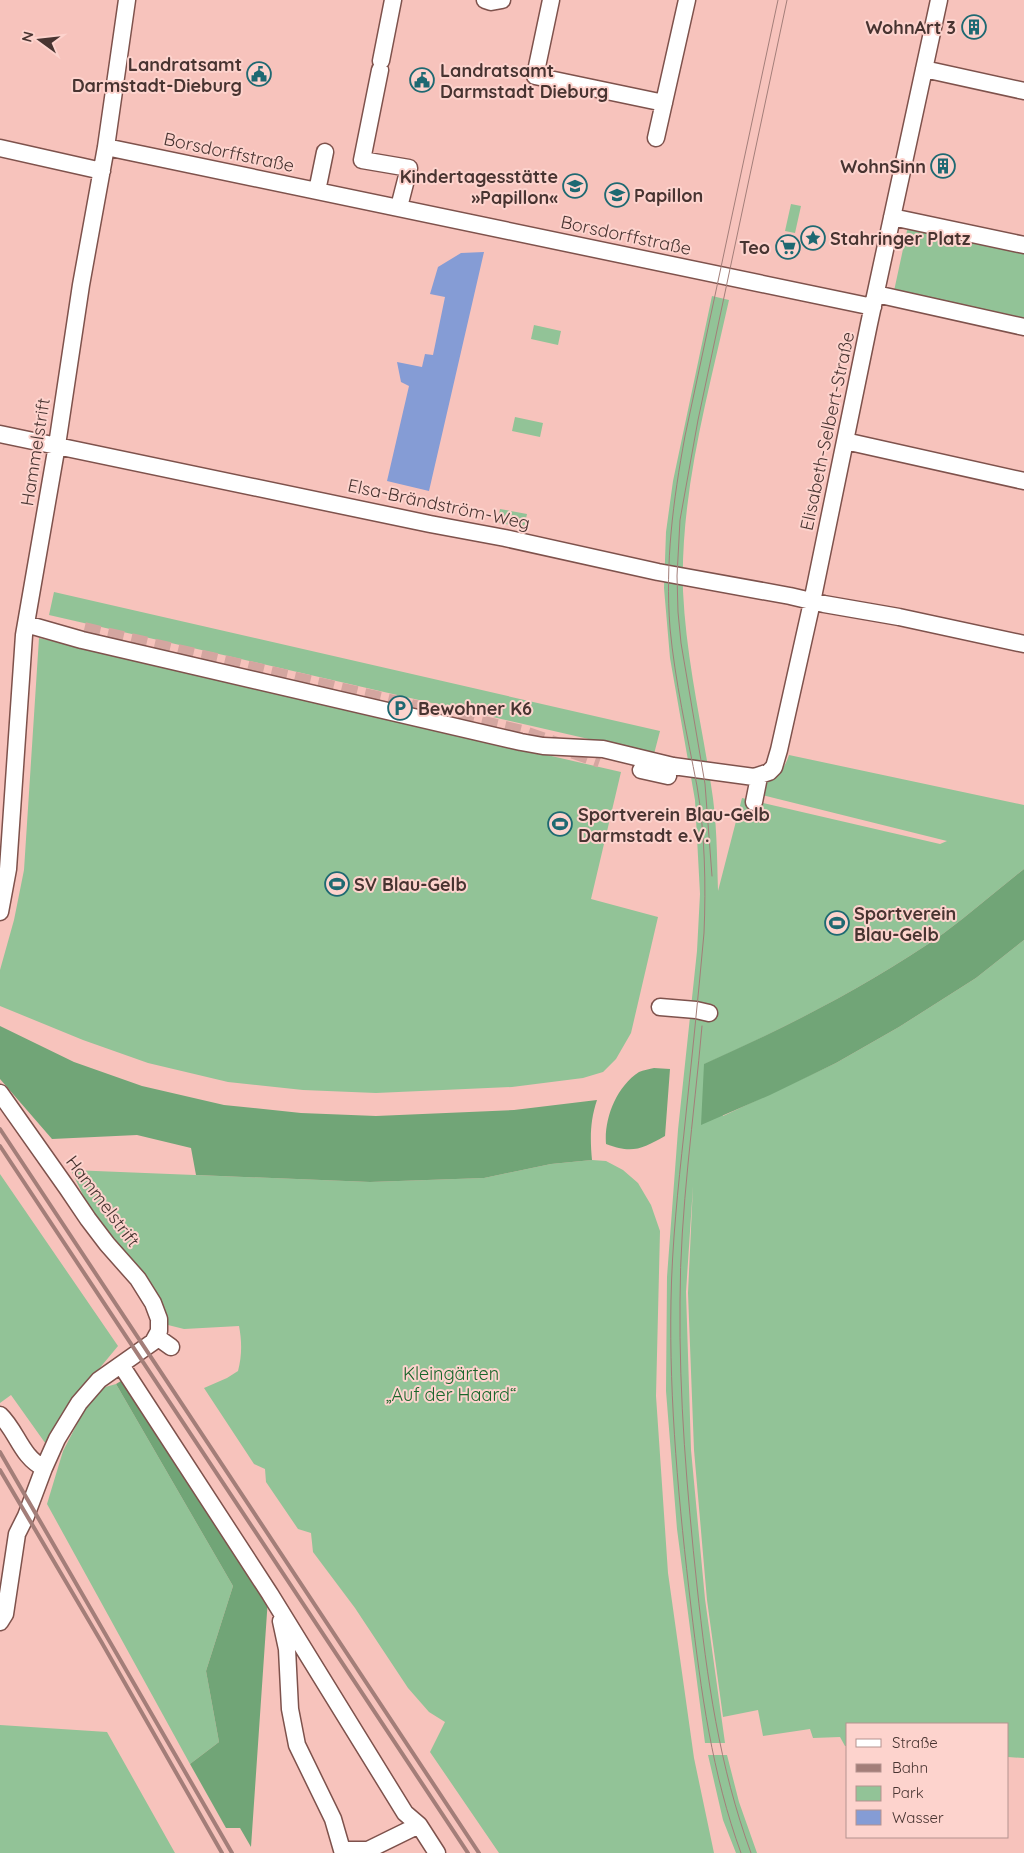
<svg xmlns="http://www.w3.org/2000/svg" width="1024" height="1853" font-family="Quicksand,sans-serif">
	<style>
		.green { fill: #92c397 }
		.forest { fill: #71a577 }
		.water { fill: #859cd5 }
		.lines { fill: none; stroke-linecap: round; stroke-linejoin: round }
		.minor-tunnel { stroke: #d4a6a0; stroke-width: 16; stroke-dasharray: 16 8; stroke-linecap: butt }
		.minor-casing { stroke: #7e524c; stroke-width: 19 }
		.minor { stroke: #fff; stroke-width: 16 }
		.tram { stroke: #a37e79; stroke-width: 1 }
		.rail { stroke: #a37e79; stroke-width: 4 }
		.labels { text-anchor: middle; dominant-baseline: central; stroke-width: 4; stroke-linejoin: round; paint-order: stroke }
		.poi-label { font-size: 18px; font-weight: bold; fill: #483431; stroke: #fdd3cd; text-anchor: start }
		.street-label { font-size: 18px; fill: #483431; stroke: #fdd3cd }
		.park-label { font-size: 18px; fill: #1a662b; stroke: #fdd3cd }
	</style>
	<rect width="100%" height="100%" fill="#f7c3bc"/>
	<!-- green -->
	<path class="green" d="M791,204L801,206L795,233L785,231Z
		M908,226L1024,251V321L894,291Z
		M712,296L729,300C708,395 680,493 683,591C686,657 701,721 711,785C717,820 717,856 718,891L742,798L940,844L947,841L762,795L764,784C778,776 784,770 789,755L1024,805V869C997,890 971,913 944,933C870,985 787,1027 705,1064L723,1116L836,1063L899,1027L976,978L1024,940V1758L1008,1757V1724H848V1746H845L840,1737L813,1738L810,1729L763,1736L758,1710L723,1717L707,1600L694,1450L688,1293L693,1186L686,1292L691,1450L705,1599L725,1743H705L677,1529L666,1391L667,1277L678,1130L697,951L700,894L695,800L670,658L664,588L666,532L673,481Z
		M534,325L561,331L558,345L531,339Z
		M515,417L543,423L540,437L512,431Z
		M500,509L527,514L524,528L497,522Z
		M54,592L660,731L654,754L49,615Z
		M39,638L621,772L591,899L658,917L631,1033L616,1059L603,1072L583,1078L512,1087L376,1093L303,1090L228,1082L148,1063L83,1040L0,1006V970L14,920L24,870Z
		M592,1160L606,1161L623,1170L638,1183L651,1205L660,1231L656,1396L668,1573L694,1758L714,1853H499L430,1752L445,1722L429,1712L408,1688L355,1608L313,1552L311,1533L298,1529L266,1482L265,1469L254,1464L204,1388L227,1378L238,1371C242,1356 242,1341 239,1326L184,1329L168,1325L163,1312L140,1269L127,1254L109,1238L93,1216L71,1170L370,1182L484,1178L551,1164Z
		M0,1174L118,1346L84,1387L48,1447L11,1395L0,1403Z
		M116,1384L233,1586L206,1671L219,1742L190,1764L47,1504L63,1451L90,1399L102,1388Z
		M0,1725L107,1732L175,1853H0Z
		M708,1755H727L739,1802L757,1853H736L723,1820Z"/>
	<!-- forest -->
	<path class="forest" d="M1024,869V940L976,978L899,1027L836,1063L770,1095L701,1125L704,1064C787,1027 870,985 944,933C971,913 997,890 1024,869Z
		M0,1026L74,1062L142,1086L224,1105L301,1113L376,1116L514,1110L597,1100C590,1121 590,1138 592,1160L551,1164L484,1178L370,1182L196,1175L191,1148L137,1135L52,1139L0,1079Z
		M654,1068L670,1069L665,1136C642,1149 632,1154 606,1144C604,1119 616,1087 639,1072C643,1070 650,1069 654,1068Z
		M126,1378L268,1598L251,1847L240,1828H226L190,1764L219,1742L206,1671L233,1586L116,1384Z"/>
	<!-- water -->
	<path class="water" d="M484,252L429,491L387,481L409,386L401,382L397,362L422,367L425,354L433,355L445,297L430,294L438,267L461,253Z"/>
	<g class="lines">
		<!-- minor-tunnel -->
		<path class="minor-tunnel" d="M84,630L522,733L600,760"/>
		<!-- minor casing -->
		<g class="minor-casing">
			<path id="minor" d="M485,0L491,2L502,0
				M551,0L535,76L664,103
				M381,61L393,0
				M924,69L1024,91
				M380,70L362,160L409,168L399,207
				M656,138L687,0
				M106,147L873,307
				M0,148L102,171
				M317,191L325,152
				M892,217L1024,245
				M876,294L1024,327
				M0,434L430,524L505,538L658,572L790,596L824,604L899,617L1024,644
				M845,441L1024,481
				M26,624L82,640L521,742L543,746L603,749L673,766L754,777L769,772L774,767L779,750L812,602L869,324L939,0
				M641,770L668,776
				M754,802L759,777
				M0,912L8,869L24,635L57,445L81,285L106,147L127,0
				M660,1007L696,1010L709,1013
				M0,1093L67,1188L88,1219L107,1244L138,1279L153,1303L159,1319V1331L153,1342L99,1380L79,1403L57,1439L44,1468L26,1516L17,1534L5,1614L0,1622
				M157,1337L171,1347
				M121,1365L270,1594L405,1813L419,1825L437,1853
				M0,1415C17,1431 21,1457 44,1468
				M281,1621L287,1649L290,1709L297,1745L333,1819L342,1850H368L419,1825"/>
		</g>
		<!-- minor -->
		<use href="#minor" class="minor"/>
		<!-- tram -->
		<path class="tram" d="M712,876L705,784L681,643L678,612L677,576L680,520L698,420L787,0
			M702,1026C694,1118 680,1210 680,1302C679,1397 687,1492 697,1586C707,1678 719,1766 751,1853
			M741,1853C712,1774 701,1691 691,1607C679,1505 669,1402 671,1300C672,1244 678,1188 684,1133C691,1066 698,1000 704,933C706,886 705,832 697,786C687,734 675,681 670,628C665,563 673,501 685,436L778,0"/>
		<!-- rail -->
		<path class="rail" d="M0,1129L479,1853
			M0,1146L468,1853
			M0,1452L232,1853
			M0,1470L102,1643L222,1853"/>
	</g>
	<!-- icons -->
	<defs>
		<g id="building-ring" transform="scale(1.25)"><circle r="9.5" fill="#fdd3cd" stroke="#1e6972" stroke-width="1.5"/><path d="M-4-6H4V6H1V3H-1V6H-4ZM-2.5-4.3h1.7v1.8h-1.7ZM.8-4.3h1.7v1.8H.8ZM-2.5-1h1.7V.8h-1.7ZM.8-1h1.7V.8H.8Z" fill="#1e6972"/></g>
		<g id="civic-ring" transform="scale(1.25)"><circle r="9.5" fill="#fdd3cd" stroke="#1e6972" stroke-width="1.5"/><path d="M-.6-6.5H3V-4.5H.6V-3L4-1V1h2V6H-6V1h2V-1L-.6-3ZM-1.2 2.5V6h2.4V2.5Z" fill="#1e6972"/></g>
		<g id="school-ring" transform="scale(1.25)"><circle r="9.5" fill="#fdd3cd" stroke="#1e6972" stroke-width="1.5"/><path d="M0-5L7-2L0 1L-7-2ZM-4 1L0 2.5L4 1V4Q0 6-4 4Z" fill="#1e6972"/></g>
		<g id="sight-ring" transform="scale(1.25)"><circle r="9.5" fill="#fdd3cd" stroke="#1e6972" stroke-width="1.5"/><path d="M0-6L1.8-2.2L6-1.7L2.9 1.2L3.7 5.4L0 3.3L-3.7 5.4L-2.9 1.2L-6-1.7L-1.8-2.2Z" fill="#1e6972"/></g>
		<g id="supermarket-ring" transform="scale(1.25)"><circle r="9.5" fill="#fdd3cd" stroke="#1e6972" stroke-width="1.5"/><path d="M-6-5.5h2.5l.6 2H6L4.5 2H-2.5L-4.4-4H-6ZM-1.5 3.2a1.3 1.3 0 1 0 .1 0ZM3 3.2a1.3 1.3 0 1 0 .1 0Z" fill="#1e6972"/></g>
		<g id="parking-ring" transform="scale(1.25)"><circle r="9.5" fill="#fdd3cd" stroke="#1e6972" stroke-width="1.5"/><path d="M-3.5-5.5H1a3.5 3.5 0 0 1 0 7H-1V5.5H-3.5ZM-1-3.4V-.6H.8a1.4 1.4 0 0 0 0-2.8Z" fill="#1e6972"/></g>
		<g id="stadium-ring" transform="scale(1.25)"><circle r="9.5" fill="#fdd3cd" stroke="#1e6972" stroke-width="1.5"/><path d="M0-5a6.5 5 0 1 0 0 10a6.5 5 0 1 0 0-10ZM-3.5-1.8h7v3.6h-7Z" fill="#1e6972"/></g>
	</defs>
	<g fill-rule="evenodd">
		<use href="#building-ring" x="974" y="27"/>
		<use href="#civic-ring" x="259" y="74"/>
		<use href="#civic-ring" x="422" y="80"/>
		<use href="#building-ring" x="943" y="166"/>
		<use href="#school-ring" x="575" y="186"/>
		<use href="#school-ring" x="617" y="195"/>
		<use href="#sight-ring" x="813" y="238"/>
		<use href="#supermarket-ring" x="788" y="247"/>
		<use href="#parking-ring" x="400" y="708"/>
		<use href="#stadium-ring" x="560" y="824"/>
		<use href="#stadium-ring" x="337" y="884"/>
		<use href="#stadium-ring" x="837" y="923"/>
	</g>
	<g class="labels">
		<!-- poi labels -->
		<g class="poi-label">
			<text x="956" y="27" text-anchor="end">WohnArt 3</text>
			<text x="242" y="64" text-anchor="end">Landratsamt<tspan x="242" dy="21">Darmstadt-Dieburg</tspan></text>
			<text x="440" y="70">Landratsamt<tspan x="440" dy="21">Darmstadt Dieburg</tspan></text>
			<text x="926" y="166" text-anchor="end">WohnSinn</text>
			<text x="558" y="176" text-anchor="end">Kindertagesstätte<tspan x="558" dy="21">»Papillon«</tspan></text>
			<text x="634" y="195">Papillon</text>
			<text x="830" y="238">Stahringer Platz</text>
			<text x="770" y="247" text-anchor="end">Teo</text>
			<text x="418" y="708">Bewohner K6</text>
			<text x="578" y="814">Sportverein Blau-Gelb<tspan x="578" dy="21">Darmstadt e.V.</tspan></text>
			<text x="354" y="884">SV Blau-Gelb</text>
			<text x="854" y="913">Sportverein<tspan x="854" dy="21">Blau-Gelb</tspan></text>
		</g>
		<!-- street labels -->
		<g class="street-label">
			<text transform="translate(229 152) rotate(12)">Borsdorffstraße</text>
			<text transform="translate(626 235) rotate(12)">Borsdorffstraße</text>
			<text transform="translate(827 431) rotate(-78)">Elisabeth-Selbert-Straße</text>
			<text transform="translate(35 452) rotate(-81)">Hammelstrift</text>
			<text transform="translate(439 504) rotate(12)">Elsa-Brändström-Weg</text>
			<text transform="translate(103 1201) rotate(53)">Hammelstrift</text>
		</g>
		<!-- park labels -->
		<g class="park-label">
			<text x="451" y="1373">Kleingärten<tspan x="451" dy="21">„Auf der Haard“</tspan></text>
		</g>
	</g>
	<!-- legend -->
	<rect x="846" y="1723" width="162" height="115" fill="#fdd3cd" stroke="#b5938f"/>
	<rect x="856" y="1739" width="25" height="8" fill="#ffffff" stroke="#b5938f"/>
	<text x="892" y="1748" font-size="15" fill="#483431">Straße</text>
	<rect x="856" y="1764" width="25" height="8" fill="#a37e79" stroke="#b5938f"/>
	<text x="892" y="1773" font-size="15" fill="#483431">Bahn</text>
	<rect x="856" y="1786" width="25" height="15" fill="#92c397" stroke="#b5938f"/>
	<text x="892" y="1798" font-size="15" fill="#483431">Park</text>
	<rect x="856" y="1810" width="25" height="15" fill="#859cd5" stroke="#b5938f"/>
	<text x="892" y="1823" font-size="15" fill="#483431">Wasser</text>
	<!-- north arrow -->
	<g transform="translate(40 40) rotate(285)" stroke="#fdd3cd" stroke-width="4" paint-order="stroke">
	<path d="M0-4L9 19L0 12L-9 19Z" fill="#483431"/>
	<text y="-8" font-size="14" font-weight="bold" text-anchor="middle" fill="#483431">N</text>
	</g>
</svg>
